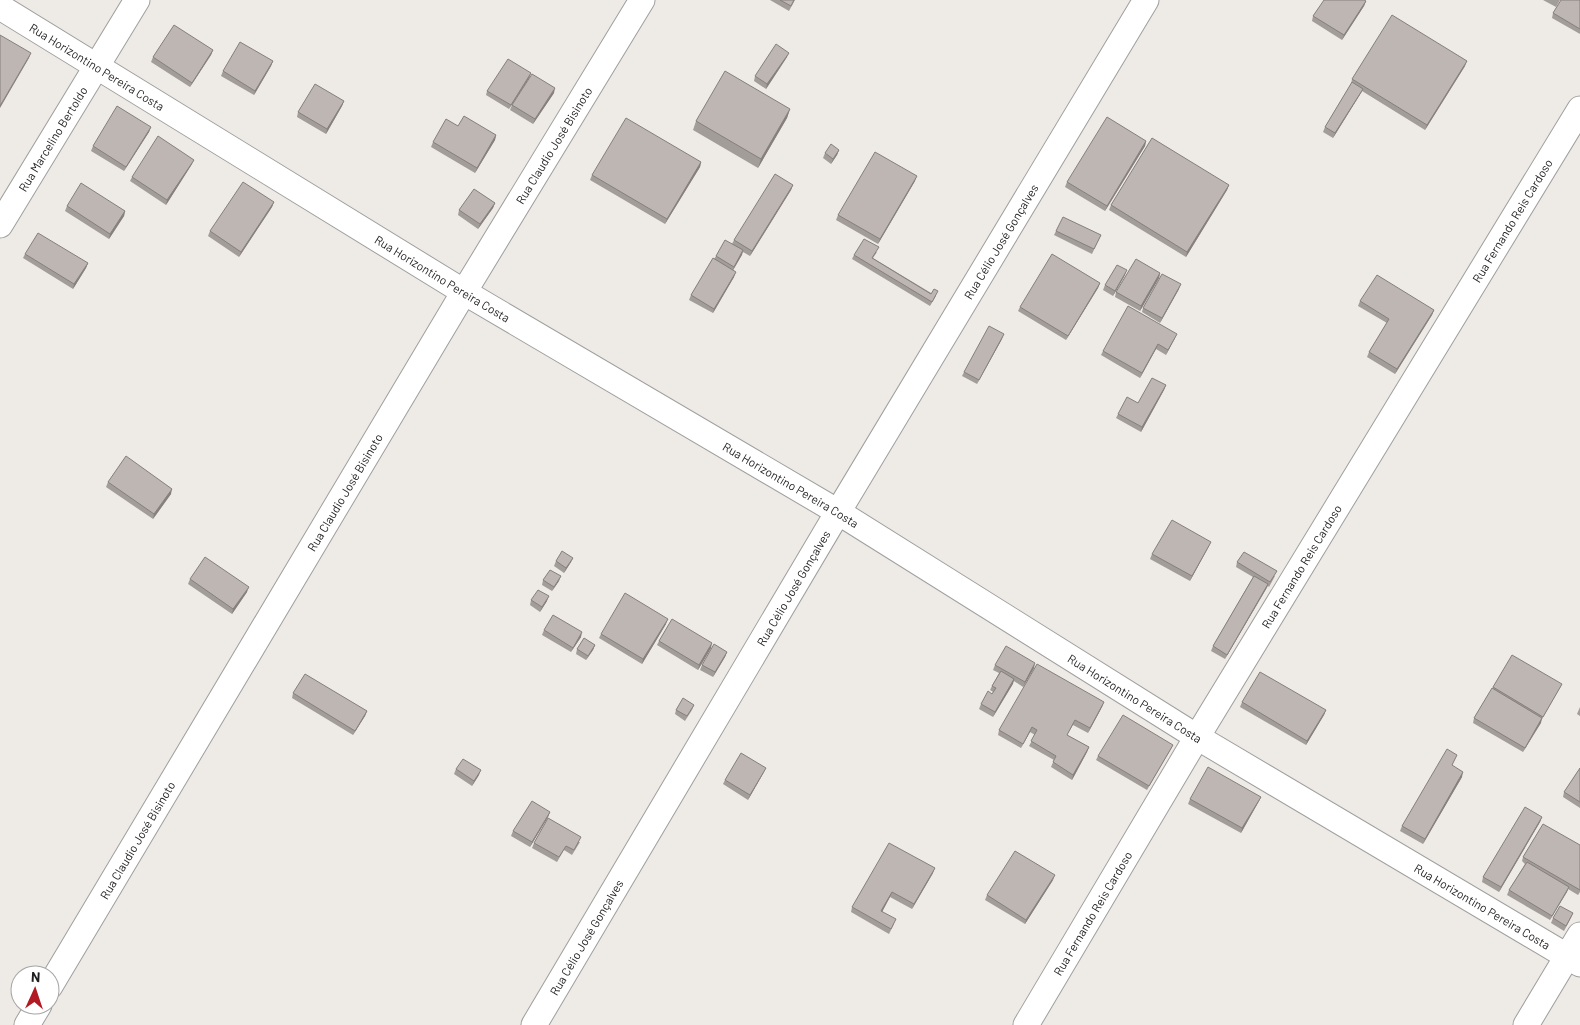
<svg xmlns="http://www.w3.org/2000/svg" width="1580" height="1025" font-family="Barlow,sans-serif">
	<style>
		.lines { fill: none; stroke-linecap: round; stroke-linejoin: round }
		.street-casing { stroke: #9f9f9f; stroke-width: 27 }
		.street { stroke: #fff; stroke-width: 25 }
		.wall { fill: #a39d9a }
		.shaded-wall { fill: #857f7d }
		.building { fill: #beb6b3; stroke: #857f7d }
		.labels { text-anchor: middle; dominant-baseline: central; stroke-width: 5; stroke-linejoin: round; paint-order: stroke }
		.street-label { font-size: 12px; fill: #1e1e1e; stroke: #fff }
	</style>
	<rect width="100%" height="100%" fill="#eeeae5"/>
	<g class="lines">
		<!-- street casing -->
		<g class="street-casing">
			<g id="street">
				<path id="s1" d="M0,7L464,292L838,512L1197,737L1580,964"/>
				<path id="s2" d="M0,225L137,0"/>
				<path id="s3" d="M50,986L464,292L642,0"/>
				<path d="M27,1025L39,1005"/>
				<path id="s4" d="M534,1025L838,512L1146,0"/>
				<path id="s5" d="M1026,1025L1197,737L1580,109"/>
				<path d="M1526,1025L1580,935"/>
			</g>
		</g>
		<!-- street -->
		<use href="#street" class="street"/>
	</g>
	<!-- wall -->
	<path class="wall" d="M770,0H795L789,11Z
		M1543,0H1560L1556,7Z
		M1580,0V34L1552,18L1553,13Z
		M1366,1L1364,6L1342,40L1312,21L1313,16Z
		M213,50L211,55L190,87L151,62L153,57Z
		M787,57L766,89L754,81L755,76Z
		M273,61L271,66L254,95L221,76L223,71Z
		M1465,66L1425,130L1362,91L1333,138L1323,132L1325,127L1351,84L1352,79Z
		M531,73L529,78L509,109L486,95L487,91Z
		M554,93L533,124L510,110L512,105Z
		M344,101L342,106L326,134L297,117L298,112Z
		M790,109L787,118L758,168L693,130L696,121Z
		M458,126L496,135L495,140L475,173L431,147L433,142Z
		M151,127L149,132L124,171L91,151L93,146Z
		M1146,141L1145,146L1105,211L1065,187L1067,182Z
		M839,150L837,155L831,164L823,158L825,153Z
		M701,162L700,167L665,224L590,180L592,175Z
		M192,164L166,205L130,181L132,177Z
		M915,181L878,244L836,220L838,215Z
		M793,185L791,190L750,256L743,252L733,270L734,277L713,313L689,300L691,295L716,256L732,244L734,240Z
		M1229,185L1227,190L1186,257L1109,210L1111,205Z
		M274,202L272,207L239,257L208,236L210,231Z
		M495,203L493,208L478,229L458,215L459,210Z
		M67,206L125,211L124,216L109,239L65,211Z
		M1056,231L1101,235L1092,254L1054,235Z
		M877,252L873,258L936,296L930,306L852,259L854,255Z
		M25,254L88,263L86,268L73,289L23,258Z
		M1160,273L1159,278L1140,311L1115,297L1116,292Z
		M1125,275L1113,296L1103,290L1105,285Z
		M1100,283L1098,288L1066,340L1018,311L1020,307Z
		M1179,289L1160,323L1142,312L1143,308Z
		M1360,301L1434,310L1432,315L1395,374L1367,357L1369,352L1387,323L1358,306Z
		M1175,338L1166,355L1156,349L1140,378L1101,355L1103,351Z
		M1002,339L977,384L962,376L964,372Z
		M1166,385L1164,390L1141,432L1116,418L1118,414L1138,403Z
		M108,482L171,494L153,519L106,487Z
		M1209,546L1190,581L1150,559L1152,554Z
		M573,558L571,562L564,573L554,566L556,561Z
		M1237,562L1275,576L1269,587L1268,586L1225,659L1211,651L1213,646L1253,577L1236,567Z
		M190,579L247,592L232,614L188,584Z
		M543,580L559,581L552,591L542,585Z
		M531,600L547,601L540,612L530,605Z
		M666,624L642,664L599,638L601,634Z
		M544,630L581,637L571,652L542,635Z
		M659,641L711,648L698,670L657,645Z
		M595,645L593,650L586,660L576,654L577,649Z
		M727,652L725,657L713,677L700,670L702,665Z
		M995,665L1034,668L1023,687L1014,681L993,717L979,709L981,704L992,694L993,692L990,690L992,686L999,673L993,670Z
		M1562,684L1560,688L1523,752L1473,723L1474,718L1493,687Z
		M293,693L367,711L365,716L353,735L292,698Z
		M1104,702L1102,707L1088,733L1073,725L1067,735L1089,747L1087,752L1072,780L1051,767L1054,760L1029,746L1035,735L1030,732L1021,748L998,735L999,730Z
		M1242,702L1326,710L1324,715L1306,745L1240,707Z
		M694,705L692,710L685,721L675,714L676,710Z
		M1580,707V716L1577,714Z
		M1173,745L1171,749L1147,790L1096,760L1098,756Z
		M1457,755L1452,765L1462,777L1423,844L1400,831L1402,826Z
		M1580,768V808L1563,797L1564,792Z
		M456,769L479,775L472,786L454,774Z
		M764,772L748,800L723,784L725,780Z
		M1261,797L1259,801L1241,833L1188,804L1190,799Z
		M550,812L548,817L530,847L511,836L513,831Z
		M1542,817L1540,822L1499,892L1482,882L1483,877Z
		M580,842L572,855L564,850L557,862L532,848L534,843Z
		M1580,845V892L1578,895L1568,889L1550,920L1507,895L1509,890L1525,864L1522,861L1523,857Z
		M933,873L912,909L890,897L882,911L894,924L889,934L851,912L852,907Z
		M1053,880L1025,924L985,900L987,895Z
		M1573,913L1571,918L1564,931L1551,923L1553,918Z"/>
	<!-- shaded-wall -->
	<path class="shaded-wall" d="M1366,1L1364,6L1342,40L1344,35Z
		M213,50L211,55L190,87L192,83Z
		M31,53L29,58L0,108V106Z
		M789,53L787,57L766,89L767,84Z
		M273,61L271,66L254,95L255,91Z
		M1467,61L1465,66L1425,130L1427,125Z
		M531,73L529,78L509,109L511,105Z
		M555,88L554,93L533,124L535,119Z
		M1363,89L1361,93L1333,138L1335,133Z
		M344,101L342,106L326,134L327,129Z
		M790,109L787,118L758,168L761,159Z
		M151,127L149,132L124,171L126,167Z
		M496,135L495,140L475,173L477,168Z
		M1146,141L1145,146L1105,211L1107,206Z
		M839,150L837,155L831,164L833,159Z
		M194,160L192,164L166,205L167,200Z
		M701,162L700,167L665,224L667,219Z
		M917,176L915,181L878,244L880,239Z
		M793,185L791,190L750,256L752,251Z
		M1229,185L1227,190L1186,257L1187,252Z
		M274,202L272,207L239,257L241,252Z
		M495,203L493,208L478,229L480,224Z
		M125,211L124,216L109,239L110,234Z
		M743,250L742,255L732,272L734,267Z
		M88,263L86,268L73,289L74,284Z
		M1127,270L1125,275L1113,296L1115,291Z
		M736,272L734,277L713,313L714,309Z
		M1160,273L1159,278L1140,311L1141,306Z
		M1100,283L1098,288L1066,340L1068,336Z
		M1181,284L1179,289L1160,323L1162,318Z
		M1434,310L1432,315L1395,374L1397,369Z
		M1004,334L1002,339L977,384L979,380Z
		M1177,334L1175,338L1166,355L1168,350Z
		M1158,344L1156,349L1140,378L1142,373Z
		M1166,385L1164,390L1141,432L1142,427Z
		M172,489L171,494L153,519L154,514Z
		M1211,542L1209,546L1190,581L1192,576Z
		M573,558L571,562L564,573L566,568Z
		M561,576L559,581L552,591L554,587Z
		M1268,584L1266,589L1225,659L1227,655Z
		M249,587L247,592L232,614L233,609Z
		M549,596L547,601L540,612L542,607Z
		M668,619L666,624L642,664L643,659Z
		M582,632L581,637L571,652L573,648Z
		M712,643L711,648L698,670L699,665Z
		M595,645L593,650L586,660L588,656Z
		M727,652L725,657L713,677L715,672Z
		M1035,663L1034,668L1023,687L1025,682Z
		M1014,679L1013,684L993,717L995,712Z
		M1104,702L1102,707L1088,733L1090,728Z
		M1326,710L1324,715L1306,745L1307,741Z
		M367,711L365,716L353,735L355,731Z
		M1542,718L1541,723L1523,752L1525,748Z
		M1032,727L1030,732L1021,748L1023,744Z
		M1089,747L1087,752L1072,780L1073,775Z
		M766,768L764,772L748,800L750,795Z
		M481,770L479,775L472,786L474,781Z
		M1463,772L1462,777L1423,844L1425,839Z
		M1261,797L1259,801L1241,833L1242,828Z
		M550,812L548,817L530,847L532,842Z
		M1542,817L1540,822L1499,892L1501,887Z
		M935,868L933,873L912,909L914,904Z
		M1055,875L1053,880L1025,924L1026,920Z
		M1569,887L1567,892L1550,920L1552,916Z
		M892,892L890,897L880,916L881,911Z"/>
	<!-- building -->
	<path class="building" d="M780,0H794L791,6Z
		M1324,0H1364L1366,1L1344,35L1313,16Z
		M1561,0H1580V29L1553,13Z
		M1392,15L1467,61L1427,125L1352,79Z
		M174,25L213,50L192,83L153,57Z
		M0,35L31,53L0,106Z
		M240,42L273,61L255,91L223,71Z
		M776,44L789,53L767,84L755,76Z
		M508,59L531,73L511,105L487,91Z
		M725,71L790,109L761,159L696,121Z
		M532,74L555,88L535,119L512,105Z
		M1352,82L1363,89L1335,133L1325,127Z
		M315,84L344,101L327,129L298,112Z
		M117,106L151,127L126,167L93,146Z
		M464,116L496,135L477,168L433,142L446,119L458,126Z
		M1107,117L1146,141L1107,206L1067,182Z
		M626,118L701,162L667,219L592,175Z
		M158,136L194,160L167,200L132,177Z
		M1152,138L1229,185L1187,252L1111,205Z
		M831,144L839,150L833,159L825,153Z
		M875,152L917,176L880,239L838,215Z
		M775,174L793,185L752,251L734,240Z
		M243,182L274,202L241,252L210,231Z
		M81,183L125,211L110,234L67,206Z
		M474,189L495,203L480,224L459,210Z
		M1063,217L1101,235L1094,249L1056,231Z
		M38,233L88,263L74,284L25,254Z
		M864,239L879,247L872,258L931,294L934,289L938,291L932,302L854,255Z
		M725,240L743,250L734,267L716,256Z
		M1052,254L1100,283L1068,336L1020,307Z
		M713,258L736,272L714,309L691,295Z
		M1136,259L1160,273L1141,306L1116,292Z
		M1117,265L1127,270L1115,291L1105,285Z
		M1162,274L1181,284L1162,318L1143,308Z
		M1377,275L1434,310L1397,369L1369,352L1389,319L1360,301Z
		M1128,306L1177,334L1168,350L1158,344L1142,373L1103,351Z
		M989,326L1004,334L979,380L964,372Z
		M1152,378L1166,385L1142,427L1118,414L1127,397L1138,403Z
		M126,456L172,489L154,514L108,482Z
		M1172,520L1211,542L1192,576L1152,554Z
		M562,551L573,558L566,568L556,561Z
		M1244,552L1277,571L1270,582L1237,562Z
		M205,557L249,587L233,609L190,579Z
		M550,570L561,576L554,587L543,580Z
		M1254,576L1268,584L1227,655L1213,646Z
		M538,590L549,596L542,607L531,600Z
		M625,593L668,619L643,659L601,634Z
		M553,615L582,632L573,648L544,630Z
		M672,619L712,643L699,665L659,641Z
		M584,638L595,645L588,656L577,649Z
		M714,644L727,652L715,672L702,665Z
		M1006,646L1035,663L1025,682L995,665Z
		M1512,655L1562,684L1543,717L1493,687Z
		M1037,664L1104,702L1090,728L1075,720L1067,735L1089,747L1073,775L1053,762L1056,756L1031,741L1037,730L1032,727L1023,744L999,730Z
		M1001,671L1014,679L995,712L981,704L988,691L992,694L996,688L992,686Z
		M1260,672L1326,710L1307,741L1242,702Z
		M305,674L367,711L355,731L293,693Z
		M1492,688L1542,718L1525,748L1474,718Z
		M683,698L694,705L687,716L676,710Z
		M1123,715L1173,745L1149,786L1098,756Z
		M1447,749L1457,755L1452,765L1463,772L1425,839L1402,826Z
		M741,753L766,768L750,795L725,780Z
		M463,759L481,770L474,781L456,769Z
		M1208,767L1261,797L1242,828L1190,799Z
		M1580,768V802L1564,792Z
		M532,801L550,812L532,842L513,831Z
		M1525,807L1542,817L1501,887L1483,877Z
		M548,818L581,837L574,850L566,846L559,857L534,843Z
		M1543,824L1580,845V890L1523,857Z
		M889,843L935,868L914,904L892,892L881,911L896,919L891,929L852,907Z
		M1015,851L1055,875L1026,920L987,895Z
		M1527,862L1569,887L1552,916L1509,890Z
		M1560,906L1573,913L1566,926L1553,918Z"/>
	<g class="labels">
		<!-- street labels -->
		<g class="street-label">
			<text stroke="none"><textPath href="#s1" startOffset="114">Rua Horizontino Pereira Costa</textPath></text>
			<text stroke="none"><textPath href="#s2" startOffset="101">Rua Marcelino Bertoldo</textPath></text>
			<text stroke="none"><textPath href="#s3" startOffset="980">Rua Claudio José Bisinoto</textPath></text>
			<text stroke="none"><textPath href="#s5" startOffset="940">Rua Fernando Reis Cardoso</textPath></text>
			<text stroke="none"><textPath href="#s4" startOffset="912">Rua Célio José Gonçalves</textPath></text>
			<text stroke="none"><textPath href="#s1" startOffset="519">Rua Horizontino Pereira Costa</textPath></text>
			<text stroke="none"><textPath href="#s1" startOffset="924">Rua Horizontino Pereira Costa</textPath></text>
			<text stroke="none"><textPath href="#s3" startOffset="575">Rua Claudio José Bisinoto</textPath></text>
			<text stroke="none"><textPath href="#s5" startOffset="535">Rua Fernando Reis Cardoso</textPath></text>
			<text stroke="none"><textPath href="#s4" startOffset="508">Rua Célio José Gonçalves</textPath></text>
			<text stroke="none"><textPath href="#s1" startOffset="1329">Rua Horizontino Pereira Costa</textPath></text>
			<text stroke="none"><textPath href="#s3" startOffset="170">Rua Claudio José Bisinoto</textPath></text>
			<text stroke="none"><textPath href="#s1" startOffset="1734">Rua Horizontino Pereira Costa</textPath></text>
			<text stroke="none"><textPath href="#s5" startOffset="130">Rua Fernando Reis Cardoso</textPath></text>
			<text stroke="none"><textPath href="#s4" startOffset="102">Rua Célio José Gonçalves</textPath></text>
		</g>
	</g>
	<!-- north arrow -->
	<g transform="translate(35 990) rotate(3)"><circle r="24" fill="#ffffff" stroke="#a5a5a5"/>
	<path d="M0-4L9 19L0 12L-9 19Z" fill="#b31923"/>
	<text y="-8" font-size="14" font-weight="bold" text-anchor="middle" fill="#1e1e1e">N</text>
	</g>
</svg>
